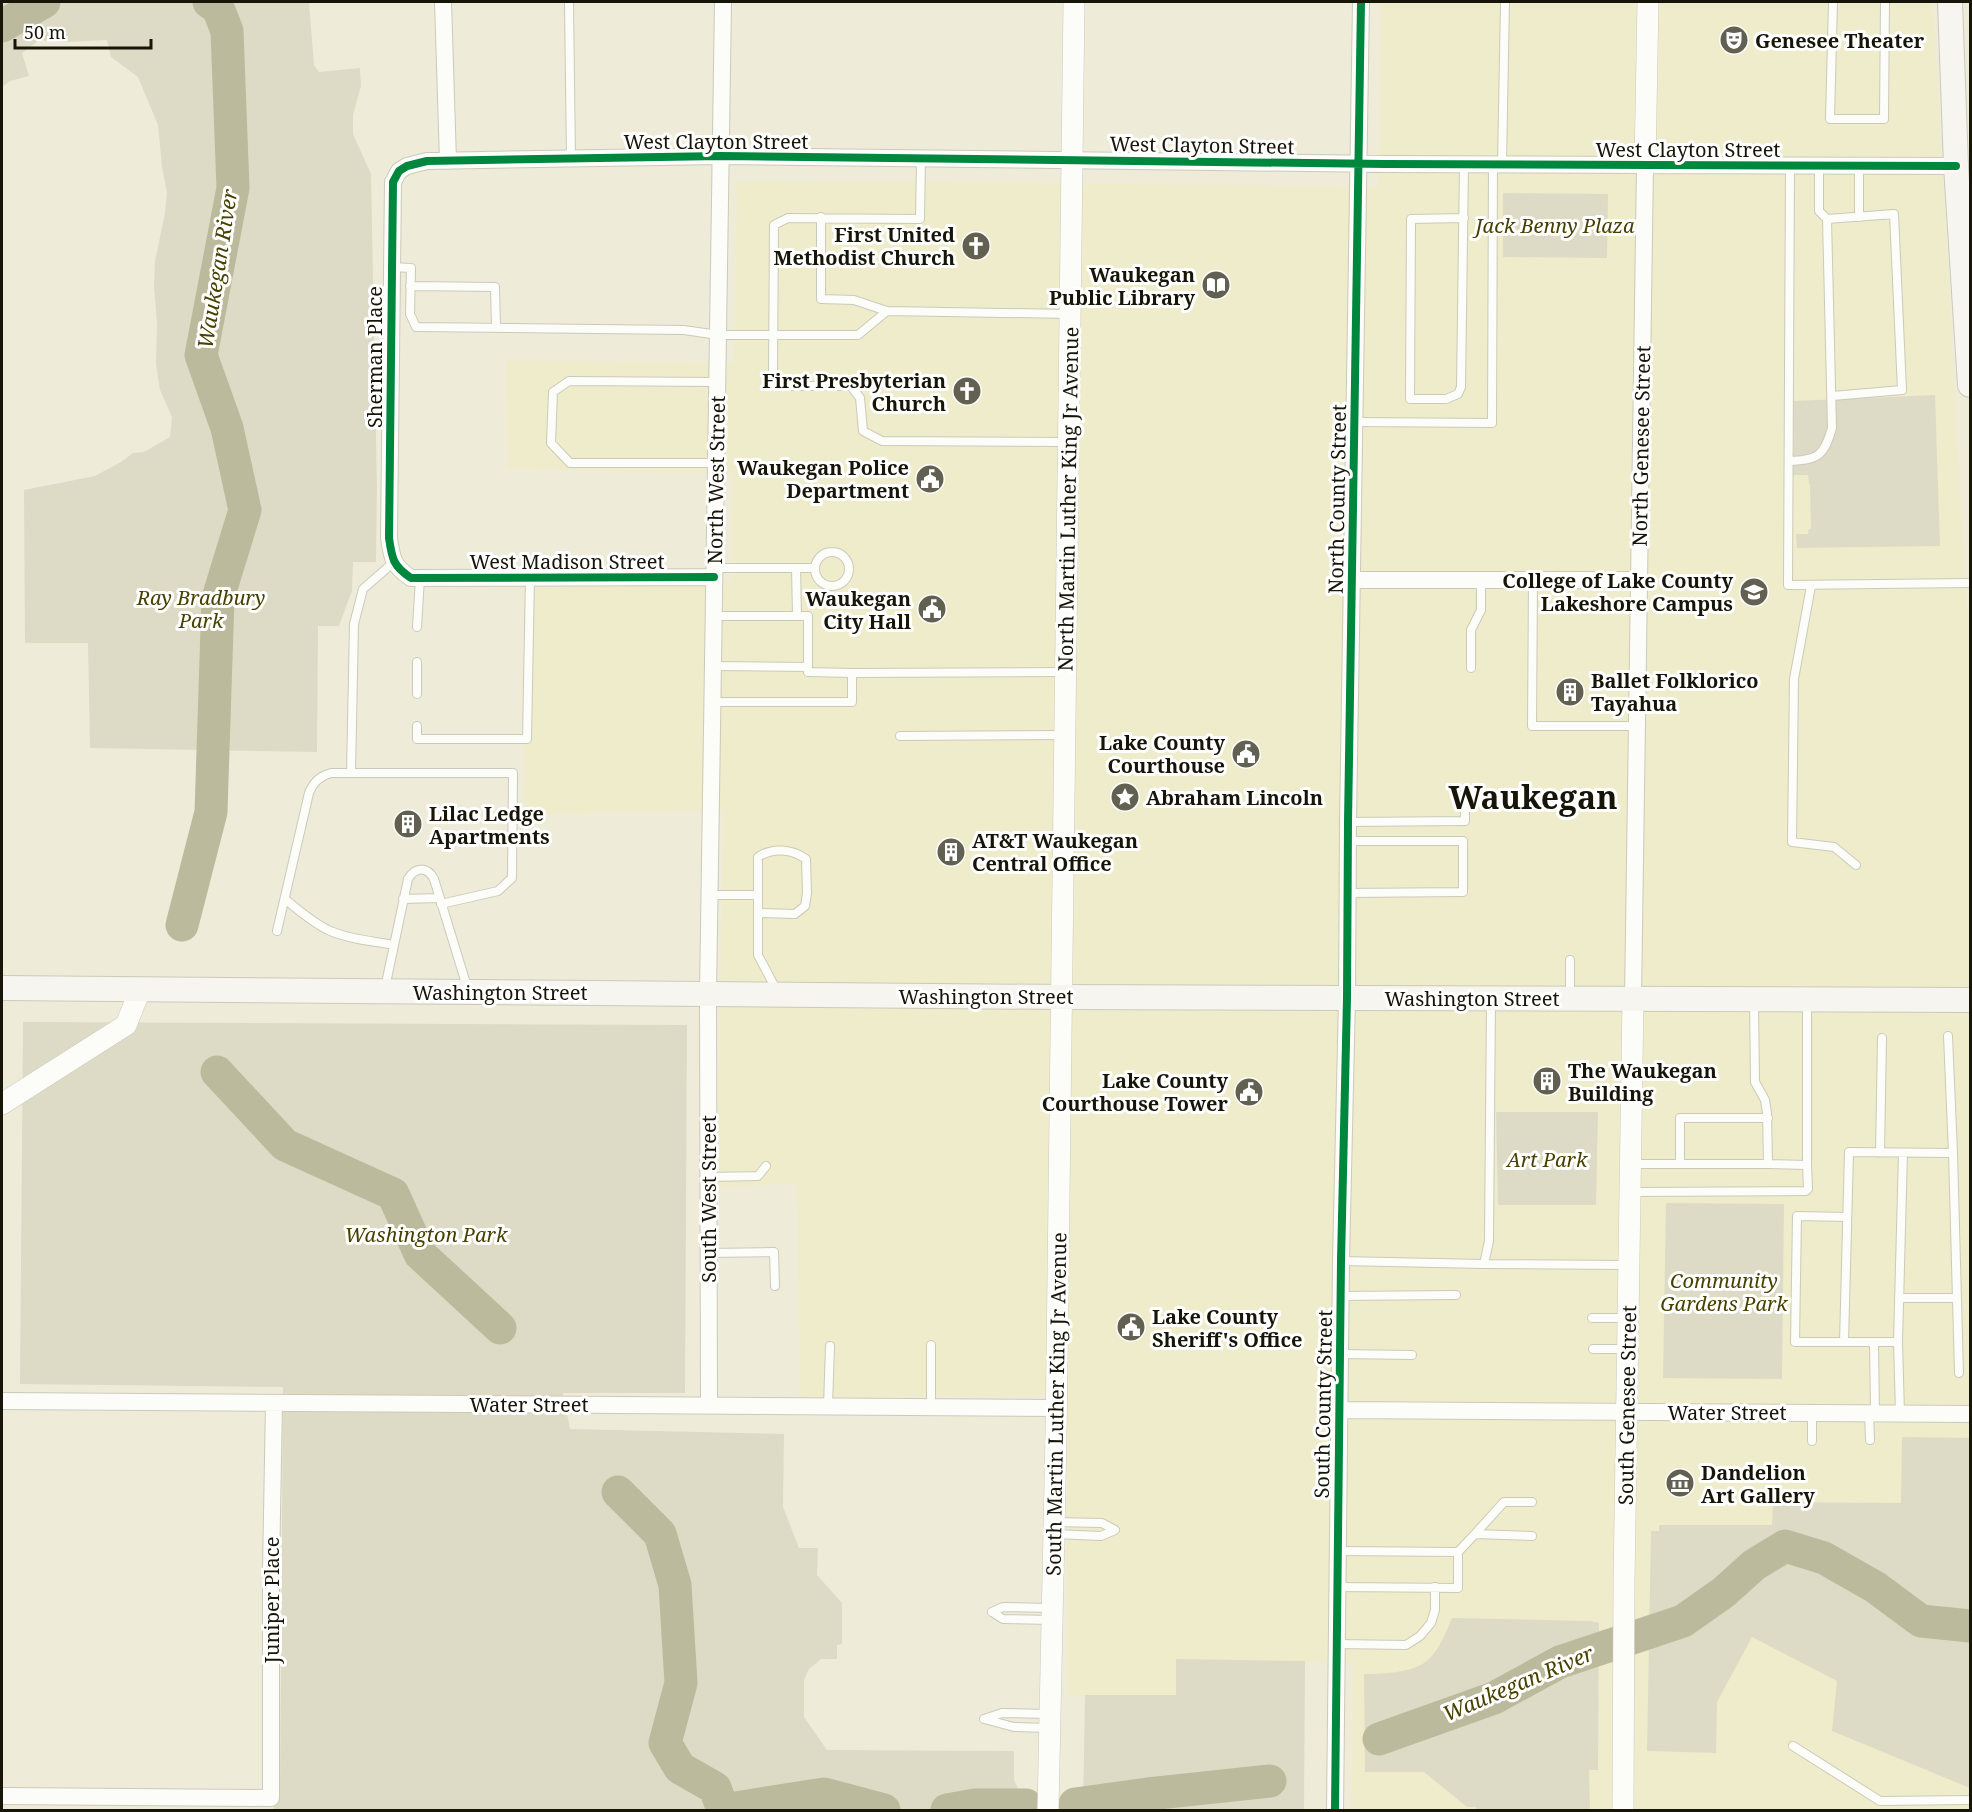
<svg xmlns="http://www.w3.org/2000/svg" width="1972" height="1812" font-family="'Noto Serif',serif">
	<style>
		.built { fill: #efeccb }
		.green { fill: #dddbc5 }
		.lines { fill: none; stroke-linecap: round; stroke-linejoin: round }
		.river { stroke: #bcba9c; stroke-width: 33 }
		.service-casing { stroke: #cbcaba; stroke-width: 10 }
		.minor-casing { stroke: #cbcaba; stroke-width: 18 }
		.tertiary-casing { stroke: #cbcaba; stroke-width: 22 }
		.secondary-casing { stroke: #cbcaba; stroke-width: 26 }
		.service { stroke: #fcfcf9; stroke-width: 8 }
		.minor { stroke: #fcfcf9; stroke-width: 16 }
		.tertiary { stroke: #fcfcf9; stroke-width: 21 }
		.secondary { stroke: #f6f5ef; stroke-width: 24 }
		.cycleway-casing { stroke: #fff; stroke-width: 11 }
		.cycleway { stroke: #00873e; stroke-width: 8 }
		.labels { text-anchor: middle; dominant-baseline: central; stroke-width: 6; stroke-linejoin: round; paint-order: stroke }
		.poi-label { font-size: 20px; font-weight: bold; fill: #161508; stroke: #fff; text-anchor: start }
		.street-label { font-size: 20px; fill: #161508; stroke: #fff }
		.park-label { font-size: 20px; font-style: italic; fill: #474100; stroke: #fff }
		.water-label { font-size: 21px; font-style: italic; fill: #474200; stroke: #fff }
		.town-label { font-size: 32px; font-weight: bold; fill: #161508; stroke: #fff }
	</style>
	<rect width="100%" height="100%" fill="#eeecd9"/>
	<!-- built -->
	<path class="built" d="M1381,2H1933L1970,671V1810H1351L1353,1663L1176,1659V1695L1067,1696V1395L800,1398L797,1183L717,1188L723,810L525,815L524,589L731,581L733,474L507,469L506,360L734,363L737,181L1203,184L1378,187Z"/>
	<!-- green -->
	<path class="green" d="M2,2H309L314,65L319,72L360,68L361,86L353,115V134L371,174L377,488L376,562H353L352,591L339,626H318L317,752L90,748L88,643H25L24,490L95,476L121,462L133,453L144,452L170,437L172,417L160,390L156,364L157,324L154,286L155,261L165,213L167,192L162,167L158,125L138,77L111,57L107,40L66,42L39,40L22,53L29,76L10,81L2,87Z
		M1503,193L1608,194L1607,258L1503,257Z
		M1935,395L1940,546L1797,548L1796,534H1808L1809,529H1811L1810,484H1809L1808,475H1791V454L1794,453V401Z
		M23,1022L687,1025L685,1393H563L570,1429L784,1434L783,1507L799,1548H818L817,1575L842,1603V1644L837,1645V1659H821L809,1669L804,1680V1717L827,1750L1014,1751V1780L1026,1805V1810H273L280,1786L283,1387L20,1384Z
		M1496,1112H1598L1596,1205H1498Z
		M1666,1203L1784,1204L1782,1379L1663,1378Z
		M1902,1437L1970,1438V1788L1832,1731L1837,1681L1752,1637L1717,1702L1716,1753L1647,1751L1651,1531H1659V1525H1772L1773,1502L1901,1503Z
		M1452,1618L1591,1621L1599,1623L1598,1770H1589L1590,1810H1476V1807H1467L1424,1772H1365L1364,1674C1382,1674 1415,1673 1429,1659C1440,1648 1446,1632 1452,1618Z
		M1176,1659L1305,1661L1304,1810H1083L1085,1695H1176Z"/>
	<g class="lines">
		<!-- river -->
		<path class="river" d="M2,26L44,2
			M182,925L211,812L218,598L245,510L227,428L201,355L233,188L227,31L218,8L209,2
			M217,1072L285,1145L393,1194L420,1254L500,1328
			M618,1492L660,1534L675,1585L681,1683L665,1743L680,1768L715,1788L723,1810
			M1379,1739L1494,1698L1560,1662L1683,1621L1724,1592L1754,1565L1785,1546L1824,1558L1875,1587L1921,1621L1970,1626
			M1075,1804L1148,1794L1270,1781
			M723,1810L824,1794L884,1810
			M947,1810L975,1805H1026"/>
		<!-- service casing -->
		<g class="service-casing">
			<path id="service" d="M569,2L571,159
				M1833,2L1830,119H1884L1885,2
				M921,158L920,219L788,218L774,225L773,374L787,386H851L860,398L863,431L882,441L1068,442
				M1502,164L1505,2
				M1790,166L1788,585L1970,583
				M1819,166V211L1827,219
				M1859,166V217
				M821,217V299L854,300L887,311L1070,314
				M1464,218L1411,219L1410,399H1446L1458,394L1461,387L1464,164
				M391,267L411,268L410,314L416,327L684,330L718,335H858L887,311
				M410,286L495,287L496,327
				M1355,422L1492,423L1493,164
				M1789,461C1818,460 1824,456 1832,428L1827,219L1894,214L1902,390L1832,396
				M716,463H570L551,443L553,392L569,381L718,382
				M815 569a17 17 0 1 1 34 0a17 17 0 1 1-34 0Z
				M715,568H815
				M1533,580L1532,726H1637
				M1811,586L1794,679L1792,842L1834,847L1856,865
				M714,616H797
				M417,627L420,578
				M417,662V694
				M713,666L808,667V616H797L796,568
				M1471,668V630L1481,610V580
				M852,673L1065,672
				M713,702H852V673L808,672V667
				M417,726V739H527L530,577
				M900,736L1064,735
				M351,773L354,624L363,589L394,562
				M1348,822L1465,821V790
				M1347,893L1463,892V841H1348
				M710,895H758V955L777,991
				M758,895V857C773,847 792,849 806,859L807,893L805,906L795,914L758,913
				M285,899C298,910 312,922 328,930C348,939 372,941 394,945
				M403,899L439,898
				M277,931L309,793C313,782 320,776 331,773H513L512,878L498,891L441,904
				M1570,960V995
				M385,988L408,879C415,867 427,866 434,879L468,990
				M1948,1036L1953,1153L1959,1373
				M1880,1153L1882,1038
				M1631,1164H1768L1767,1113L1765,1100L1755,1082L1754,1000
				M1680,1164V1118H1768
				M1768,1164L1807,1165V1003
				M708,1177L758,1176L766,1166
				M1631,1192L1806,1191L1808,1189L1807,1165
				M1847,1217L1797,1216L1795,1342H1898
				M708,1253L774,1252L775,1286
				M1341,1261L1484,1264L1489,1241L1491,1000
				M1484,1264L1628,1265
				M1340,1296L1456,1295
				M1899,1298H1957
				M1592,1318H1628
				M1844,1342L1849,1152L1953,1153
				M1874,1343L1875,1413
				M1593,1349H1627
				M1340,1354L1412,1355
				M828,1406L830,1346
				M931,1407V1345
				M1812,1413V1441
				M1869,1413L1870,1440
				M1900,1414L1898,1342L1903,1153
				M1054,1522L1102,1523L1115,1530L1101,1536L1054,1534
				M1475,1534L1504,1502H1532
				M1338,1551L1458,1552
				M1337,1587L1458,1588V1552L1475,1534L1532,1536
				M992,1612L1003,1619L1052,1620
				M992,1612L1003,1607L1051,1608
				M1337,1644L1406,1645L1420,1636L1431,1623L1435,1610V1587
				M984,1719L1002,1713L1048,1714
				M984,1719L1014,1727L1048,1728
				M1793,1746L1880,1801L1970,1800"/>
		</g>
		<!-- minor casing -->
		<g class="minor-casing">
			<path id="minor" d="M443,2L448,161
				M714,577L411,578C393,566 392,559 389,538L393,182L399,171L407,166L427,161L721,156L1386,164L1956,166
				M1352,580H1639
				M1633,999L1645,165
				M2,1401L1056,1408
				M709,1405L708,994L723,2
				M1339,1410L1970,1414
				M2,1796L271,1798V1570L274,1403
				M1335,1810L1341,1261L1347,998L1348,822L1361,2"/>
		</g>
		<!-- tertiary casing -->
		<g class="tertiary-casing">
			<path id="tertiary" d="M1645,165L1648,2
				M2,1104L126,1025L140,990
				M1048,1810L1056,1436L1074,2
				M1623,1810L1624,1582L1633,999"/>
		</g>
		<!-- secondary casing -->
		<g class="secondary-casing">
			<path id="secondary" d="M1950,2L1956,166L1970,385
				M2,988L1061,997L1970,1000"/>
		</g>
		<!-- service -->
		<use href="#service" class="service"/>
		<!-- minor -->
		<use href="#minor" class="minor"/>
		<!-- tertiary -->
		<use href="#tertiary" class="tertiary"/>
		<!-- secondary -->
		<use href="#secondary" class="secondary"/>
		<!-- cycleway casing -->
		<g class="cycleway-casing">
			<path id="cycleway" d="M714,577L411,578C393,566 392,559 389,538L393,182L399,171L407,166L427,161L721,156L1386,164L1956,166
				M1335,1810L1341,1261L1347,998L1348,822L1361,2"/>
		</g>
		<!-- cycleway -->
		<use href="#cycleway" class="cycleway"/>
	</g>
	<!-- icons -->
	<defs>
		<g id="theatre-disc" transform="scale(1.5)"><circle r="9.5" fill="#626051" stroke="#fff"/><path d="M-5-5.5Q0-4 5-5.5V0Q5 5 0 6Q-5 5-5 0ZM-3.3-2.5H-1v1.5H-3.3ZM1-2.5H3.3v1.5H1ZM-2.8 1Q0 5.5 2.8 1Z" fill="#fff"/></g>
		<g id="church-disc" transform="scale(1.5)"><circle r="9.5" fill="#626051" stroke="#fff"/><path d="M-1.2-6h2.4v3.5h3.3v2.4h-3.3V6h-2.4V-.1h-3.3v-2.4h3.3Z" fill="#fff"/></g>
		<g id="library-disc" transform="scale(1.5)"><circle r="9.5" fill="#626051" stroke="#fff"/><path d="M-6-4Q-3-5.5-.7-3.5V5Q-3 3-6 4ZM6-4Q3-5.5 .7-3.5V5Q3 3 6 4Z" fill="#fff"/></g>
		<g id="civic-disc" transform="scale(1.5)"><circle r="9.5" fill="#626051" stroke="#fff"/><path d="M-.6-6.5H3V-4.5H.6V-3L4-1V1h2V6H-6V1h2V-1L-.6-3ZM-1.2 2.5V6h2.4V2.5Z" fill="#fff"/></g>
		<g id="university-disc" transform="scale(1.5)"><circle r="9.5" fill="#626051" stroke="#fff"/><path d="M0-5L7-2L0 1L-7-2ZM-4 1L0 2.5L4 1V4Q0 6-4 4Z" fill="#fff"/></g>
		<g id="building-disc" transform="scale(1.5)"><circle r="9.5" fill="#626051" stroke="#fff"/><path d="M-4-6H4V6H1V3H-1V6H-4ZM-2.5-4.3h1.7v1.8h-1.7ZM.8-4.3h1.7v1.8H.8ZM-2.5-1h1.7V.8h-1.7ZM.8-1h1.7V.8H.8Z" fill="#fff"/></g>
		<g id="sight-disc" transform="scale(1.5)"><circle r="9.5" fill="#626051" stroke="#fff"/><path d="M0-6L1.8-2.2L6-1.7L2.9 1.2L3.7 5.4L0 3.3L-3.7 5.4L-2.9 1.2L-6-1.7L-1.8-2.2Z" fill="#fff"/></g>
		<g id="museum-disc" transform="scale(1.5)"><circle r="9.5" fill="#626051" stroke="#fff"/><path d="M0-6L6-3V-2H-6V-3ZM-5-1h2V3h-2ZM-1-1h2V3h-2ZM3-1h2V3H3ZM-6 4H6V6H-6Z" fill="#fff"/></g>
	</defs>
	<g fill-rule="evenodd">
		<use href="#theatre-disc" x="1734" y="40"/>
		<use href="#church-disc" x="976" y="246"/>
		<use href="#library-disc" x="1216" y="285"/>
		<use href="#church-disc" x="967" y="391"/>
		<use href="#civic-disc" x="930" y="479"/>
		<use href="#university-disc" x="1754" y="592"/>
		<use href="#civic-disc" x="932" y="609"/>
		<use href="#building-disc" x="1570" y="692"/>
		<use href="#civic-disc" x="1246" y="754"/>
		<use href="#sight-disc" x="1125" y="797"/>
		<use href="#building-disc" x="408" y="824"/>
		<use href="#building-disc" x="951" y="852"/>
		<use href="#building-disc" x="1547" y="1081"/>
		<use href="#civic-disc" x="1249" y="1092"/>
		<use href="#civic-disc" x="1131" y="1327"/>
		<use href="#museum-disc" x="1680" y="1483"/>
	</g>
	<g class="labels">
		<!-- poi labels -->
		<g class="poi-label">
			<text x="1755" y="40">Genesee Theater</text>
			<text x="955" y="234" text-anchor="end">First United<tspan x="955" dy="23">Methodist Church</tspan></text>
			<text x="1195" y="274" text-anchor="end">Waukegan<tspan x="1195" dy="23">Public Library</tspan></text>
			<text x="946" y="380" text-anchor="end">First Presbyterian<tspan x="946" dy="23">Church</tspan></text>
			<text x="909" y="467" text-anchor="end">Waukegan Police<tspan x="909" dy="23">Department</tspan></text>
			<text x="1733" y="580" text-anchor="end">College of Lake County<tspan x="1733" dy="23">Lakeshore Campus</tspan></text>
			<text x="911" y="598" text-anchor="end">Waukegan<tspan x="911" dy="23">City Hall</tspan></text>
			<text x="1591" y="680">Ballet Folklorico<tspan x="1591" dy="23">Tayahua</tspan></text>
			<text x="1225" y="742" text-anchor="end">Lake County<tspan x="1225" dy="23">Courthouse</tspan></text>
			<text x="1146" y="797">Abraham Lincoln</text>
			<text x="429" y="813">Lilac Ledge<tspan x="429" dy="23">Apartments</tspan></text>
			<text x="972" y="840">AT&amp;T Waukegan<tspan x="972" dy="23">Central Office</tspan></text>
			<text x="1568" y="1070">The Waukegan<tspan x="1568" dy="23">Building</tspan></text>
			<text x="1228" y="1080" text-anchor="end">Lake County<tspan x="1228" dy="23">Courthouse Tower</tspan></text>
			<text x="1152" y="1316">Lake County<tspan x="1152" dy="23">Sheriff's Office</tspan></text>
			<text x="1701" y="1472">Dandelion<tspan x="1701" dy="23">Art Gallery</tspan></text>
		</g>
		<!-- street labels -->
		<g class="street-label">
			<text x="716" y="141">West Clayton Street</text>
			<text transform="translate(1202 145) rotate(1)">West Clayton Street</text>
			<text x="1688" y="149">West Clayton Street</text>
			<text transform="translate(374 357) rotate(-90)">Sherman Place</text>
			<text transform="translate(1641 446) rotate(-89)">North Genesee Street</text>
			<text transform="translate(716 480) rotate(-89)">North West Street</text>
			<text transform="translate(1068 499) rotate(-89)">North Martin Luther King Jr Avenue</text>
			<text transform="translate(1337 499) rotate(-89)">North County Street</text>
			<text x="567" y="561">West Madison Street</text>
			<text x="500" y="992">Washington Street</text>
			<text x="986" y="996">Washington Street</text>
			<text x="1472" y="998">Washington Street</text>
			<text transform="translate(708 1199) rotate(-90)">South West Street</text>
			<text x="529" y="1404">Water Street</text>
			<text transform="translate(1056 1404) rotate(-89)">South Martin Luther King Jr Avenue</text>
			<text transform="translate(1323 1404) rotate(-89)">South County Street</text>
			<text transform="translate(1627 1405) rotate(-89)">South Genesee Street</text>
			<text x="1727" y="1412">Water Street</text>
			<text transform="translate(271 1600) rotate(-90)">Juniper Place</text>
		</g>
		<!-- park labels -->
		<g class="park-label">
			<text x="1555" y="225">Jack Benny Plaza</text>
			<text x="201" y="597">Ray Bradbury<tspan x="201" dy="23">Park</tspan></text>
			<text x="1547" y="1159">Art Park</text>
			<text x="426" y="1234">Washington Park</text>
			<text x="1724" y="1280">Community<tspan x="1724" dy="23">Gardens Park</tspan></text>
		</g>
		<!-- water labels -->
		<g class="water-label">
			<text transform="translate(217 269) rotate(-81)">Waukegan River</text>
			<text transform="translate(1518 1683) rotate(-23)">Waukegan River</text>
		</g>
		<!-- town labels -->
		<g class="town-label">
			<text x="1533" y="796">Waukegan</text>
		</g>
	</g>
	<!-- border -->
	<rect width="1972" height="1812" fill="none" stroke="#161508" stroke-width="6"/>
	<!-- scale -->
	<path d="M15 39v9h136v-9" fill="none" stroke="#161508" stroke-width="3"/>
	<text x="24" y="39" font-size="18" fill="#161508" stroke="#ffffff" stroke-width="4.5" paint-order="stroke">50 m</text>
</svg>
